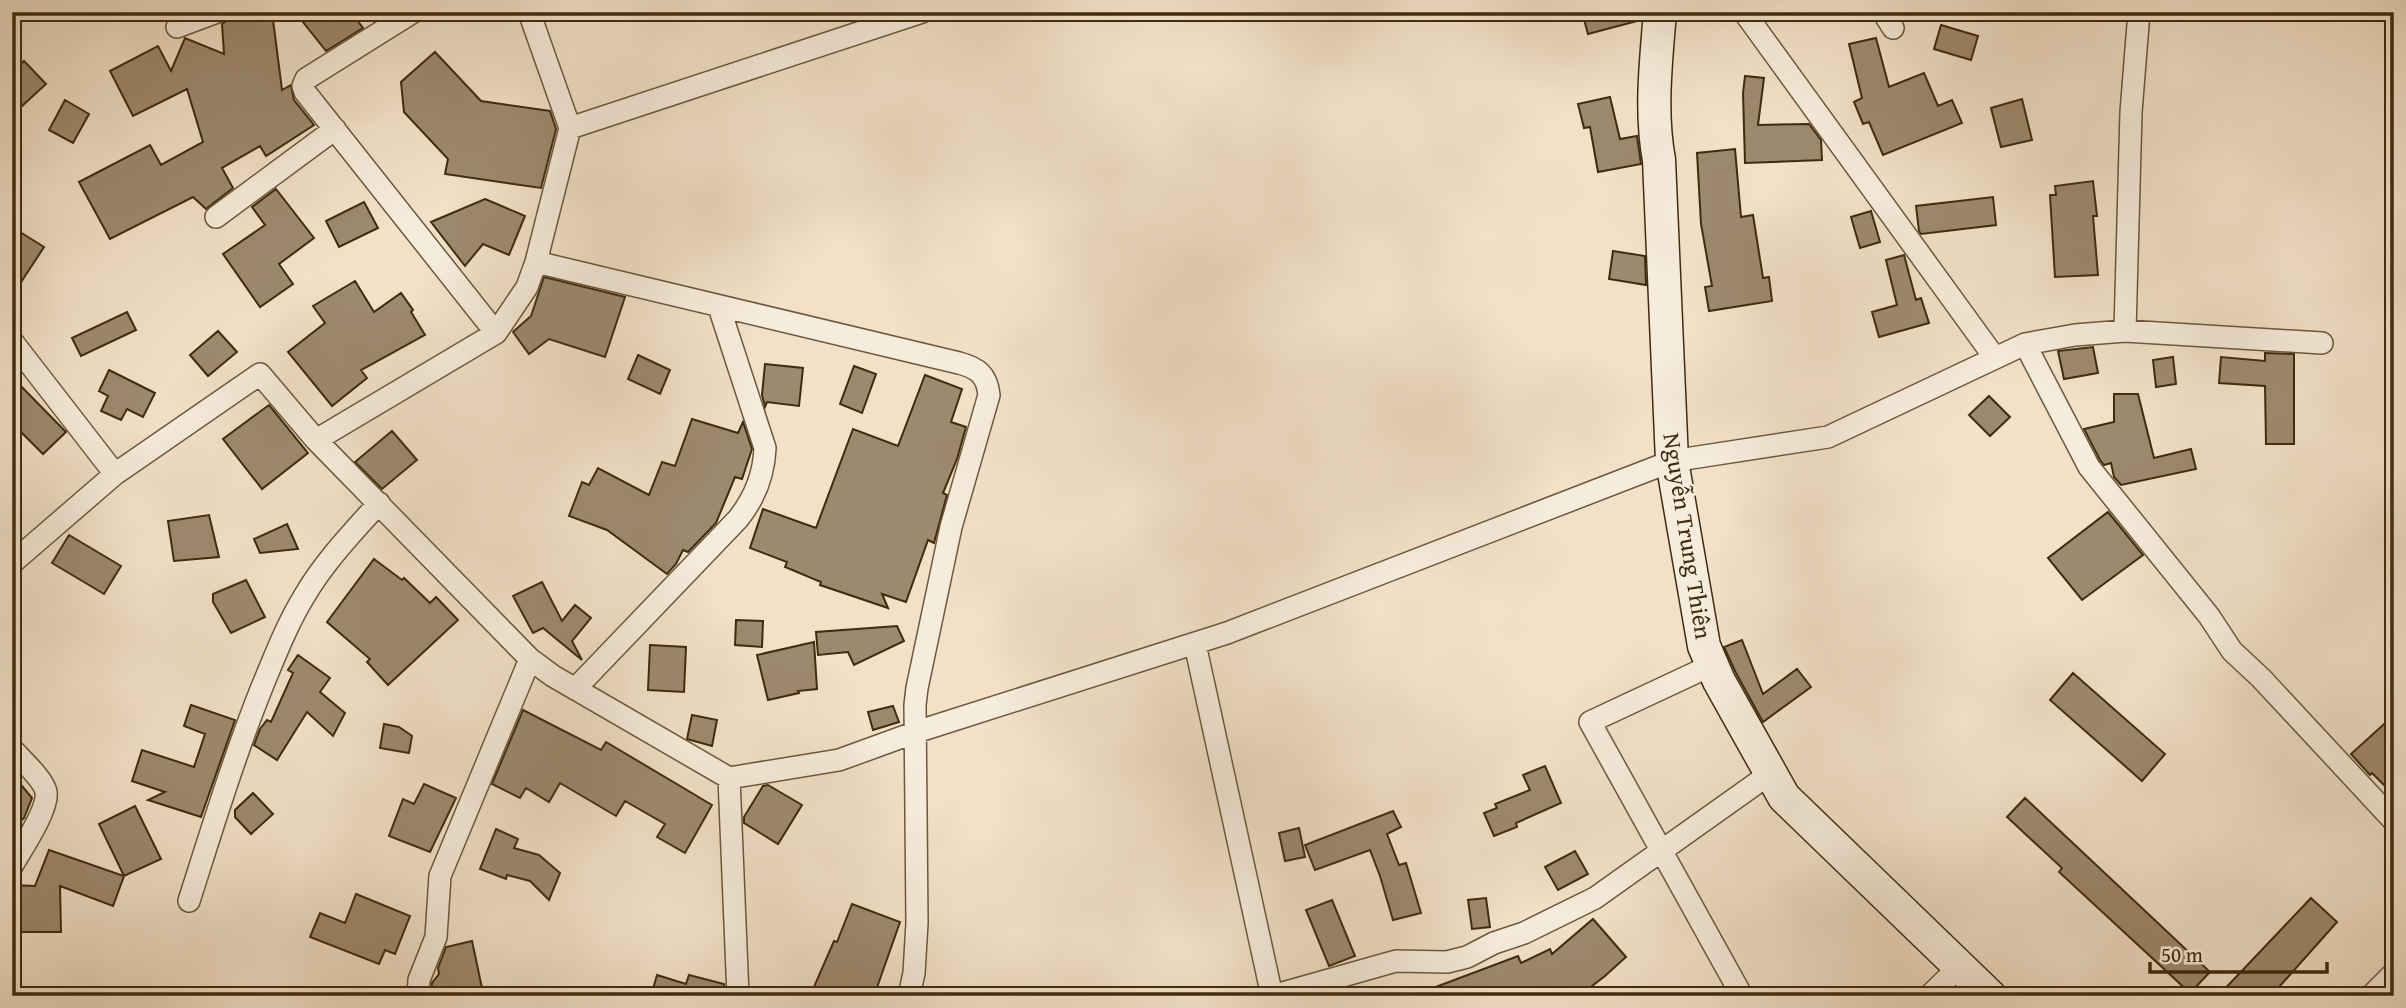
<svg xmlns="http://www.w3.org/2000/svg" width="2406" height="1008" font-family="'Gentium Book Plus',serif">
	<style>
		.building { fill: #9c8a6f; stroke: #402b0e; stroke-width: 2 }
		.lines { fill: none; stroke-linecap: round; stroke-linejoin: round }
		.street-casing { stroke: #6c583c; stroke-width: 24 }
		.secondary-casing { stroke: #402b0e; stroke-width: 35 }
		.street { stroke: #f6ecdb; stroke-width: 21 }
		.secondary { stroke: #f6ecdb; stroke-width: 32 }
		.labels { text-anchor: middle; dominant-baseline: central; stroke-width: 5; stroke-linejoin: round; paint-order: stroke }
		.street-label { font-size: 24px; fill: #402b0e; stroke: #f6ecdb }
	</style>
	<rect width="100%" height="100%" fill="#f1e1c8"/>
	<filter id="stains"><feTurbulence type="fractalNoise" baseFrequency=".00286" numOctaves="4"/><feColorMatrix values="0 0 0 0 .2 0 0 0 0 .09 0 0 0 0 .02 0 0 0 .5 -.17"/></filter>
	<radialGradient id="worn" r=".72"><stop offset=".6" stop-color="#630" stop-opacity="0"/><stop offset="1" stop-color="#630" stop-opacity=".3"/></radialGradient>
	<!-- building -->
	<path class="building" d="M272,12L282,90L291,85L294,100L314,125L266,156L260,146L222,168L233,188L206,209L193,197L110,239L79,182L150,145L161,165L203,142L187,89L133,116L110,71L158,46L171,71L185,38L224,54L222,24L228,20L230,13Z
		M295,12H351L363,28L326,51Z
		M1582,12H1642L1641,20L1588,34Z
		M1941,25L1978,36L1971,60L1934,49Z
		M1876,38L1889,87L1924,73L1938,106L1952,100L1962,123L1883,155L1869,122L1863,124L1854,102L1862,98L1849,44Z
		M435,52L481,101L550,111L556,129L541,188L445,174L448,159L404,112L401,82Z
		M24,61L46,84L22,106L12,96V72Z
		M1745,76L1764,78L1758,125L1809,124L1821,140L1822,160L1745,163L1743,93Z
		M1610,97L1620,139L1637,136L1641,164L1598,172L1590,127L1584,128L1578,104Z
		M2022,99L2032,140L2001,147L1991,108Z
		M65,100L89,114L73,143L49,130Z
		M1735,149L1741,217L1753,215L1763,278L1769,277L1772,301L1709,311L1705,287L1712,286L1701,224L1697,153Z
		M2093,181L2097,216H2093L2098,275L2055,277L2050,195H2056L2055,186Z
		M276,189L314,238L279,264L293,284L260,307L223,254L265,225L252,207Z
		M1993,197L1996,225L1921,234L1919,231L1916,206Z
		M485,199L525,216L509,255L483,244L465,266L431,222Z
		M364,202L378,228L339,247L326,221Z
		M1871,211L1880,242L1860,248L1851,217Z
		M12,227L44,247L12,296Z
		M1613,251L1645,256L1646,285L1609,279Z
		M1904,255L1916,300L1921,298L1929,323L1879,337L1872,312L1897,305L1886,260Z
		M544,277L625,297L605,357L549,339L529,354L513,332L531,316Z
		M355,281L374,312L401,293L413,310L411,312L425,335L361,370L367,378L332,406L288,352L325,323L313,306Z
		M127,312L136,330L81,356L72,338Z
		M218,331L237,352L208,376L190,355Z
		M2093,347L2098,373L2064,379L2058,351Z
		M2265,353L2294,354V444H2266L2265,386L2219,383L2221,357L2265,361Z
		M638,355L670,370L660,394L628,379Z
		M2173,357L2176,384L2156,387L2153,360Z
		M765,364L803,368L799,406L767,402L765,407L762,395Z
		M854,366L876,374L862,413L840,404Z
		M109,370L155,393L143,417L127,409L121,420L101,411L108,396L99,391Z
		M925,375L962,389L951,422L966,427L957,459L943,493L947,495L934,543L928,540L906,602L882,594L888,608L820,585L821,582L785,567L787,562L750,548L763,509L816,528L853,429L898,446Z
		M12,377L66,432L43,454L12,423Z
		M2114,394H2138L2154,458L2191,449L2196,469L2121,485L2114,477L2111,463L2104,465L2100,460L2084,429L2114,422Z
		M1989,396L2010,417L1990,436L1969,415Z
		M269,405L308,453L262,489L223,439Z
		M692,419L738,433L743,422L752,449L742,479L735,477L716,523L688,552L683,550L676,564L667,574L607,530L569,516L582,482L589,485L598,468L649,495L662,462L675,466Z
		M392,431L417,460L382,489L355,462Z
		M2108,512L2143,555L2082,600L2048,558Z
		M209,515L219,557L174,561L168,521Z
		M287,524L298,549L260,553L254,539Z
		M69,535L121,566L104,594L52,563Z
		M374,559L402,580L404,578L430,603L436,597L458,620L388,685L367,662L370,659L327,622Z
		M246,580L265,617L231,633L213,602V594Z
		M542,582L562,621L575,605L591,618L572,641L582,660L543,628L533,633L513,596Z
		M736,620L763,621L762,647L735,645Z
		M897,626L904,641L854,665L848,652L818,655L816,632Z
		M1742,640L1763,694L1797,669L1811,687L1763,722L1736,673L1724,647Z
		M814,642L817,689L798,691L799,693L768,700L757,655Z
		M650,645L686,647L684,692L648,690Z
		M298,655L330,678L320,692L345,713L333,736L307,712L277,760L254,745L260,729L267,720L271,722L293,673L288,670Z
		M2073,673L2165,754L2142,781L2050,700Z
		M191,705L235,720L201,817L148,800L165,792L132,781L142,750L194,767L205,734L184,726Z
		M893,706L899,722L873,730L868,712Z
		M523,710L601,750L606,742L712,805L685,853L657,837L665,824L625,801L616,816L560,783L549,802L526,788L520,798L492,784Z
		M692,715L717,720L712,746L687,739Z
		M2394,715V795L2372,773L2370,775L2351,754Z
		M384,724L399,727L412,736L409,753L380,748Z
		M1545,766L1561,803L1516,823L1517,827L1494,836L1484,813L1497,808L1495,804L1530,790L1523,775Z
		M12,774L32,798L24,818L12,829Z
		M424,784L456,798L430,852L389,836L403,799L414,804Z
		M768,785L802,805L778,844L744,823V817L763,786Z
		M253,793L273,814L251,834L235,817V810Z
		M2025,798L2210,972L2190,993L2059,872L2062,868L2007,817Z
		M135,806L161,859L124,876L99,824Z
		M1393,811L1401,827L1387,834L1399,865L1406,863L1421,913L1393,920L1380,876L1370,850L1315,870L1305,845Z
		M1299,828L1305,857L1285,861L1279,833Z
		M496,829L518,839L514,848L539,855L560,873L549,900L530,881L507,875L506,879L480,869Z
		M49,850L124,876L113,906L60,886L61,932H12V885L35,886Z
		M1575,851L1588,874L1558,890L1545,867Z
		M356,894L410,916L395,954L385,950L379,964L310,937L320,913L345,923Z
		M1486,898L1490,927L1472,929L1468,900Z
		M2311,898L2337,922L2271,996H2218Z
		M1332,900L1355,956L1329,966L1306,910Z
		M852,904L900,922L874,996H810L834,941L837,942Z
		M1593,919L1626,957L1605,976L1579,996H1417V994L1518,956L1521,963L1550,949L1552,954Z
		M472,941L482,988L445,995L444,989L431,991L432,983L439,974L438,968L446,947Z
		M657,975L686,984L689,975L724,984L725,996H651Z"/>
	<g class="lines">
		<!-- street casing -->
		<g class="street-casing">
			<path id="street" d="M413,12L306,79L303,86L305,92L496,333
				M529,12L570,128
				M922,12L570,128L536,262L527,287L496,333L316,440L530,659L553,676L729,778L839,760L916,732L1227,633L1672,461L1828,437L2025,344L2089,467L2209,616L2232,651L2261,678L2394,821
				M1744,12L1995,358
				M1883,12L1893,28
				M177,27L217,12
				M216,217L335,129
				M536,262L959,363C978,368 987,375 989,395L951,527L917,688L915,705L917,923L914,973L909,996
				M2125,331L2131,112L2139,12
				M12,341L115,474
				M2025,344L2075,335L2125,331L2322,343
				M12,563L115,474L260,374L316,440
				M1195,644L1272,996
				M1712,665L1590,722L1742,996
				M575,689L738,519C754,499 764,474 765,448L719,307
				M12,749C21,759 44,780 46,792C49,809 21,850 12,866
				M729,778L738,996
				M189,901C212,829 234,757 262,687C275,656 287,624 305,595C325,561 353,532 379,503
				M418,996L419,980L436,937L440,876L530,659
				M1272,996L1396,961L1447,962L1467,957L1494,943L1524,933L1595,898L1771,773
				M1929,996L1960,966
				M2371,996L2394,973"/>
		</g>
		<!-- secondary casing -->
		<g class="secondary-casing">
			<path id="secondary" d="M1660,12C1656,62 1650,111 1659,160L1672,461L1704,646L1719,681L1784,797L1990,996"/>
		</g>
		<!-- street -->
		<use href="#street" class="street"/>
		<!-- secondary -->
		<use href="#secondary" class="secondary"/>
	</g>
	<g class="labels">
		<!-- street labels -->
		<g class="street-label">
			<text transform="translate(1688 536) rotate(81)">Nguyễn Trung Thiên</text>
		</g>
	</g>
	<!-- margin -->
	<rect width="2406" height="1008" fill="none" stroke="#f1e1c8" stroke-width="42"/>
	<rect x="14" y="14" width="2378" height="980" fill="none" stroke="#402b0e" stroke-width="3.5"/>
	<rect x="21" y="21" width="2364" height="966" fill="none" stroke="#402b0e" stroke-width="2"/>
	<!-- scale -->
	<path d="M2150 962v10h177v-10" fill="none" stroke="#402b0e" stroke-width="3.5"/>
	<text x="2161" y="962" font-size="21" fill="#402b0e" stroke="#f6ecdb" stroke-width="5" paint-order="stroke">50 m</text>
	<rect width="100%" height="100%" filter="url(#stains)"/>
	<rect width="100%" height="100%" fill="url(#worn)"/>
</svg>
